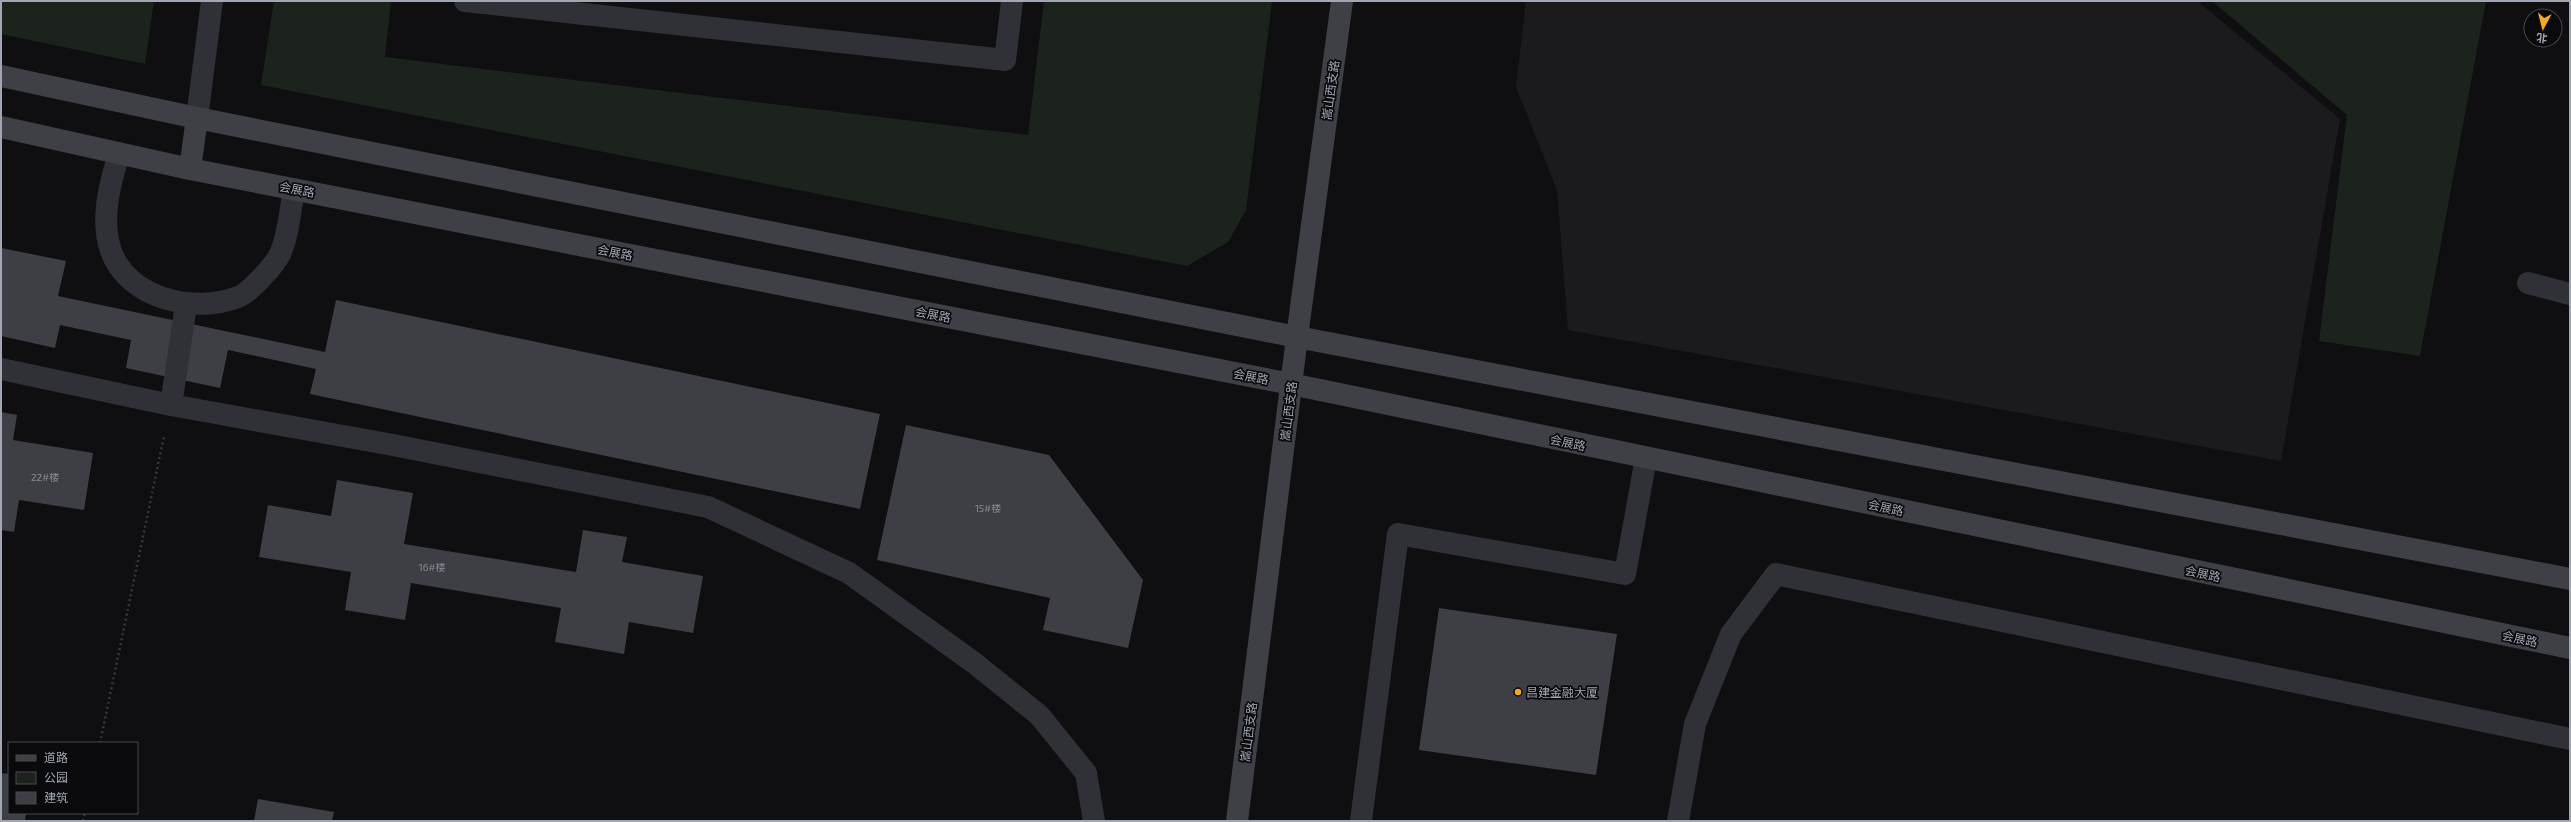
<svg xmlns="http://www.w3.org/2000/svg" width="2571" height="822" font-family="'Exo 2','Noto Sans SC',sans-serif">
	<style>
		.built { fill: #1b1b1e }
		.green { fill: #1c231c }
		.building { fill: #3e3f44 }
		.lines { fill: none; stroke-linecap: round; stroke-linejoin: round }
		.path { stroke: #36383d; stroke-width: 2.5; stroke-dasharray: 2 3; stroke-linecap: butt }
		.street { stroke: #303136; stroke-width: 22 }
		.secondary { stroke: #3e4046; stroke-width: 22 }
		.poi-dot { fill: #f4a824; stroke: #0a0a0c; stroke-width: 1.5 }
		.labels { text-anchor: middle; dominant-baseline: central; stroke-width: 3.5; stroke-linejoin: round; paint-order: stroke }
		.number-label { font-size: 10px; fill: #888c96 }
		.street-label { font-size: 12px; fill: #a0a6b2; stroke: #0a0a0c }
		.poi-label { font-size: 12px; fill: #a0a6b2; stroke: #0a0a0c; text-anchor: start }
	</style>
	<rect width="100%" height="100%" fill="#0f0f11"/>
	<!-- built -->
	<path class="built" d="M1526,1H2197L2340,119L2281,461L1568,330L1557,190L1516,87Z"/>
	<!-- green -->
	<path class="green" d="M1,1H154L145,64L1,34Z
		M274,1H391L385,57L1028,135L1044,1H1272L1246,210L1228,242L1187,266L261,85Z
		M2212,1H2486L2420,356L2319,341L2347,115Z"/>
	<!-- building -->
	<path class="building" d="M1,248L66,261L58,296L325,352L336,300L880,414L860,509L310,394L316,369L228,350L220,388L126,368L131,340L60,325L55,348L1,336Z
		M1,412L17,415L13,440L93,453L84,510L19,500L14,532L1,530Z
		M906,425L1049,455L1143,580L1128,648L1043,630L1050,598L877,560Z
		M337,480L413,493L404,544L576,572L583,530L627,537L622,562L703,576L693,633L629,622L624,654L555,642L561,608L411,583L405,620L345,610L351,572L259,557L268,505L331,516Z
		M1439,608L1617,634L1596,775L1419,750Z
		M1,773L9,774V813H26L25,821H1Z
		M258,799L334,812L332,821H254Z"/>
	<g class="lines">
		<!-- path -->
		<path class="path" d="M100,743L164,436
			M83,821L85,813"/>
		<!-- street -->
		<path class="street" d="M465,1L1005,60L1012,1
			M197,118L212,1
			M119,153C110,184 100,219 111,251C128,299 195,314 238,297C249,293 275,265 280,254C289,234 290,210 294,189
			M2528,283L2570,294
			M1,369L171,405L393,445L708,507L849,573L973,662L1039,715L1086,773L1094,821
			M171,405L186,305
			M1361,821L1398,534L1625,574L1646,458
			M1678,821L1695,724L1731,634L1776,574L2570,739"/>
		<!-- secondary -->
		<path class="secondary" d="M1,76L197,118L1297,337L2570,579
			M1,127L190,169L1291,384L2570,648
			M190,169L197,118
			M1237,821L1297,337L1342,1"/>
	</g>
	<!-- markers -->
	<circle class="poi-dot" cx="1518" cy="692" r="4"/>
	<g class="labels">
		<!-- number labels -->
		<g class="number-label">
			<text x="45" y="477">22#楼</text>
			<text x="988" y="508">15#楼</text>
			<text x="432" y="567">16#楼</text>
		</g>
		<!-- street labels -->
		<g class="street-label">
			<text transform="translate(1330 90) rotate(-82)">嵩山西支路</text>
			<text transform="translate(297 189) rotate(11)">会展路</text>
			<text transform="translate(615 252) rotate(11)">会展路</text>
			<text transform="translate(933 314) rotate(11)">会展路</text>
			<text transform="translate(1251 376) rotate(11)">会展路</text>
			<text transform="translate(1288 411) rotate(-83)">嵩山西支路</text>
			<text transform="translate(1568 442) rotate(12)">会展路</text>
			<text transform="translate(1886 507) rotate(12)">会展路</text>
			<text transform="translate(2203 573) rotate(12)">会展路</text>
			<text transform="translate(2520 638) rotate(12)">会展路</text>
			<text transform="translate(1248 732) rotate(-83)">嵩山西支路</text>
		</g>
		<!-- poi labels -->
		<g class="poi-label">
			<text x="1526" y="692">昌建金融大厦</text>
		</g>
	</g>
	<!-- border -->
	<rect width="2571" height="822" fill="none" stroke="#a0a6b2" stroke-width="4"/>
	<!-- legend -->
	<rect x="8" y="742" width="130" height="72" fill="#0a0a0c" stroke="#46484e"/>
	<rect x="16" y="755" width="20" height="6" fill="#3e4046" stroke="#46484e"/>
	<text x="44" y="762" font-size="12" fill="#a0a6b2">道路</text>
	<rect x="16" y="772" width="20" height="12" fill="#1c231c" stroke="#46484e"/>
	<text x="44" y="782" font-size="12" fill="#a0a6b2">公园</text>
	<rect x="16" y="792" width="20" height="12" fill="#3e3f44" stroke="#46484e"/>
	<text x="44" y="802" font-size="12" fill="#a0a6b2">建筑</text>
	<!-- north arrow -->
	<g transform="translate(2543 28) rotate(187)"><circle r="19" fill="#0a0a0c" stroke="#46484e"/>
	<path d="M0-3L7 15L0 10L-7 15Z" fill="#f4a824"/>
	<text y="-6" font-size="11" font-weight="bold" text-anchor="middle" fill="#a0a6b2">北</text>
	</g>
</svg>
